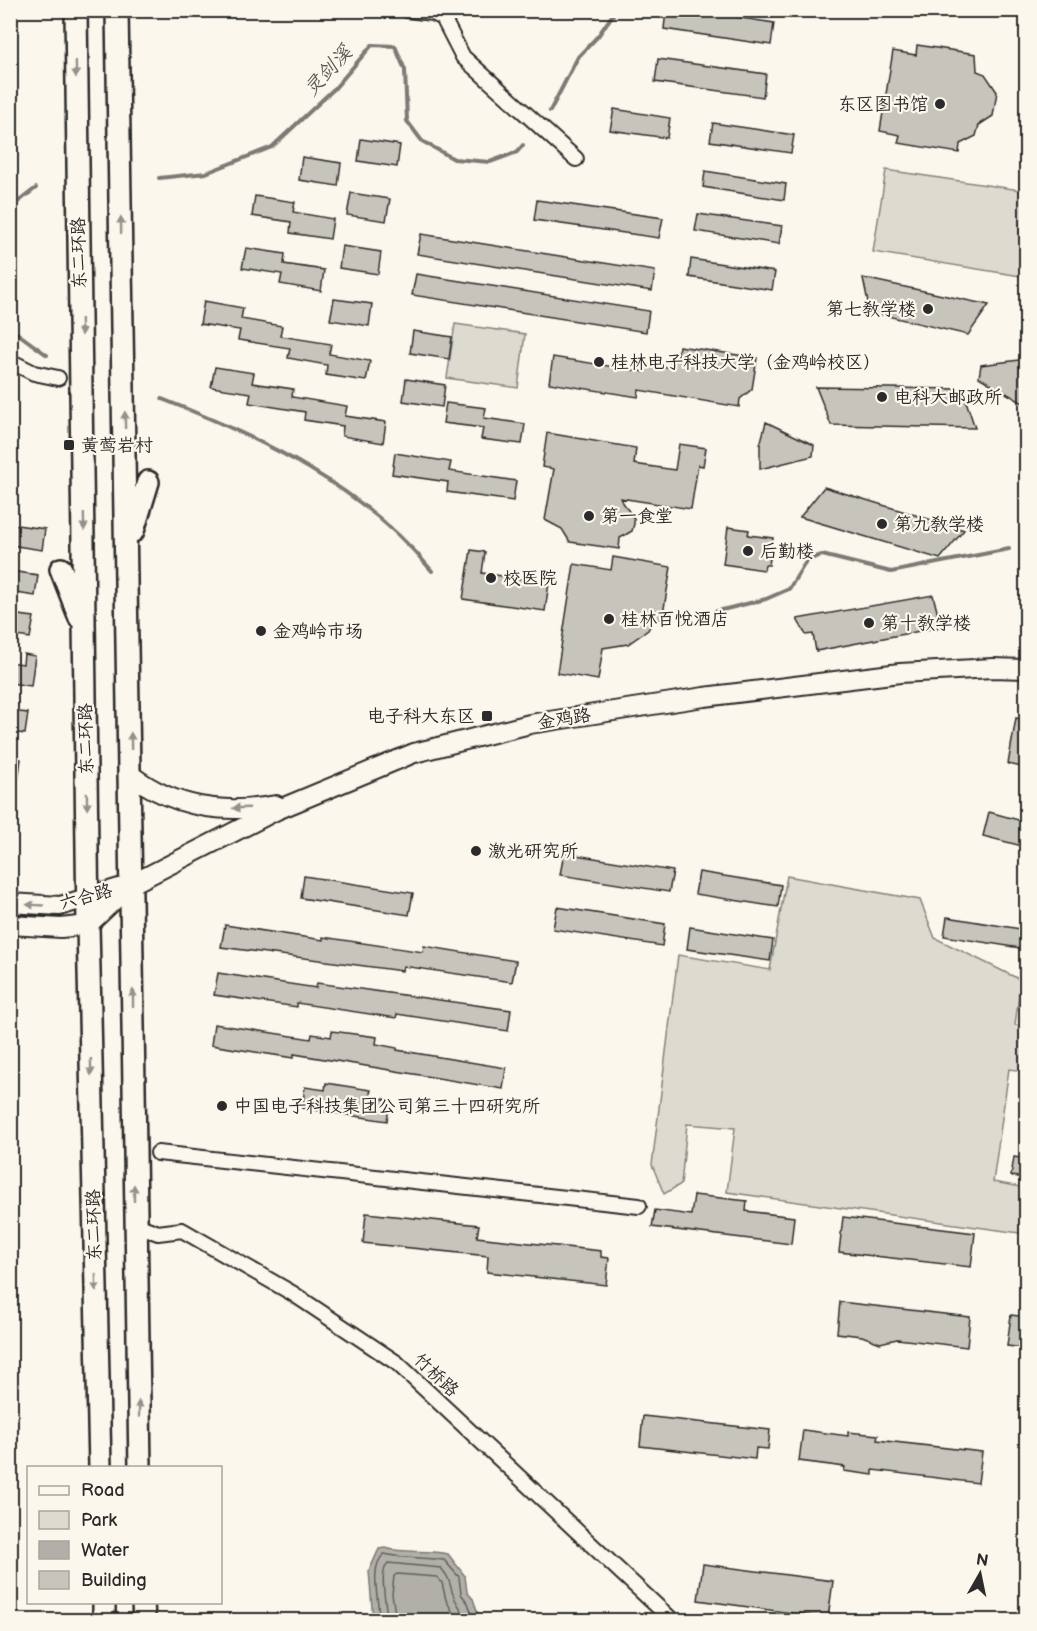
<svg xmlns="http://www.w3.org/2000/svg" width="1037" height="1631" font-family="'Balsamiq Sans','LXGW WenKai TC',sans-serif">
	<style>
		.green { fill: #dddad0; stroke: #84827e; stroke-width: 1.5 }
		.water { fill: #b1afa7; stroke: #7b7a75; stroke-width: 1.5 }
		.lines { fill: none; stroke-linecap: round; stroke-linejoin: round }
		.shore { stroke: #61605d; stroke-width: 1.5 }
		.stream { stroke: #7b7a75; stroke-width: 4 }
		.building { fill: #c7c4bc; stroke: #2b2b2b; stroke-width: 1.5 }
		.street-casing { stroke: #2b2b2b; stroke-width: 18 }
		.secondary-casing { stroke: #2b2b2b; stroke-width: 22 }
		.primary-casing { stroke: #2b2b2b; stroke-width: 26 }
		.street { stroke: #fbf7ec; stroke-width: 14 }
		.secondary { stroke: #fbf7ec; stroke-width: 18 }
		.primary { stroke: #fbf7ec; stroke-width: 21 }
		.oneway { fill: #93918c }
		.poi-dot { fill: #2b2b2b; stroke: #fbf7ec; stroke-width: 2 }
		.labels { text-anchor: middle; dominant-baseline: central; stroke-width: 4.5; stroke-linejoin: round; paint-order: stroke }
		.poi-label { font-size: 18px; fill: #2b2b2b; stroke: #fbf7ec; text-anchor: start }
		.street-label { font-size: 18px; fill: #2b2b2b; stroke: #fbf7ec }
		.water-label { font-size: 20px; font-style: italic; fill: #5a5956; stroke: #fbf7ec }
	</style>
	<rect width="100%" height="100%" fill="#fbf7ec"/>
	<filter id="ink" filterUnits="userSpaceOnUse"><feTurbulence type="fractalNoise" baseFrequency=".0167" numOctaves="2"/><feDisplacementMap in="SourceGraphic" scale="12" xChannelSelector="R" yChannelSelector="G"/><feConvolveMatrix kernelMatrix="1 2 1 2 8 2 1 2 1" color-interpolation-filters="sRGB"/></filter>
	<g filter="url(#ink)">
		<!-- green -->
		<path class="green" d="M886,170L1026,191V277L873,252Z
			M455,324L525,334L518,388L447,378Z
			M787,876L920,900L935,938L1021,980L1015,1025L1026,1027V1071L1009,1069L993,1182L1026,1188V1234L727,1192L735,1128L687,1124L681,1184L664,1194L652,1165L678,955L770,970Z"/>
		<!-- water -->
		<path class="water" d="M385,1548C407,1554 427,1549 448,1554L465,1576L467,1592L473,1599L480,1620H373L369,1571L379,1549Z"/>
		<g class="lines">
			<!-- shore -->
			<path class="shore" d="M379,1620C380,1602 368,1568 384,1554C405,1559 424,1557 444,1560L459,1577L461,1594L468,1603L474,1620
				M387,1620C387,1606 378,1573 388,1563L441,1568C453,1582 448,1585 455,1599C459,1607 463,1611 466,1620
				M396,1620L392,1594L394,1576L397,1574L437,1577L442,1583L446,1600L457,1620"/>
			<!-- stream -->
			<path class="stream" d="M550,111L578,57L598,36L616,10
				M159,178L206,173L272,147L335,88L372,45L395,46L405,70L407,121L422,141L454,159L490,162L517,152L523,145
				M10,208L36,188
				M10,328L47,355
				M162,399C262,438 363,487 432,571
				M714,612L766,599L789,589L807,560L822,555L891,572L1009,549"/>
		</g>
		<!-- building -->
		<path class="building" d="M666,10H689L774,23L771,45L664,29Z
			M917,45L976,54L977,71L985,74L997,92L993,116L979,125L976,136L960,144L959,153L898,143L900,135L880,131L893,51L916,55Z
			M658,59L766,74L763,97L655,82Z
			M614,109L670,118L667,138L610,130Z
			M713,123L794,135L791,153L710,141Z
			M361,139L400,145L397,167L358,161Z
			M302,157L341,163L338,186L299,180Z
			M705,171L786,184L784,200L703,187Z
			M351,193L390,199L386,221L347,215Z
			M255,196L295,202L293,212L333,219L330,239L290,233L291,222L252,216Z
			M537,200L663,218L659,238L534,220Z
			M698,214L782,226L779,244L695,231Z
			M421,234L655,271L652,291L417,254Z
			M342,246L381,252L378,274L339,268Z
			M246,248L285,254L284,264L324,270L321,291L280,284L282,274L242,268Z
			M691,259L775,272L772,290L689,277Z
			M416,274L649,311L646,332L412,295Z
			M863,278L989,305L968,335L870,312Z
			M334,299L372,304L369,326L330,320Z
			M204,301L243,308L241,319L282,326L280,336L331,344L329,354L370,361L366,381L326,375L327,365L288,358L290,348L238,340L240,330L200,324Z
			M413,331L452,337L449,359L410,353Z
			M679,346L757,358L752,389L740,399L739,407L639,390L638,397L549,383L553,357L645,372L646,365L667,367L677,358Z
			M1026,359V405L979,377L981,365Z
			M215,367L254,373L252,383L293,389L292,397L347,406L345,416L386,422L383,443L342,436L343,426L304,420L305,412L249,403L251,393L211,387Z
			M406,379L445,385L442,407L403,401Z
			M816,387L962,389L975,428L831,425Z
			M446,403L486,408L484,418L525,424L522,444L481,439L483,428L443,423Z
			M766,422L814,445L813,456L760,469V445Z
			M547,433L636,448L634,464L675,470L679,444L706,448L703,466L698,465L691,509L620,498L634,519V524L632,531L620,538L619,549L570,542L562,529L545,520L554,469L542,467Z
			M395,453L451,462L449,471L516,481L513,501L447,492L448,482L392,474Z
			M824,487L964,530L940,559L800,517Z
			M10,524L45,529L42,550L10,545Z
			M728,527L749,530L748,535L773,538L769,565H765L764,570L723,564Z
			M471,550L485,552L482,573L549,583L545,611L463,599Z
			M613,557L671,567L662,620L654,619L648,630L628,644L603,648L598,680L557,673L574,564L611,570Z
			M10,571L38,575L35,596L10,592Z
			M933,595L941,627L816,651L813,634L806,635L797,619Z
			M10,614L34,617L30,638L10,635Z
			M24,654L35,656L31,686L10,683V662L23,664Z
			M10,711L28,713L25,734L10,732Z
			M1016,718L1026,720V768L1008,764Z
			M10,757L21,759L17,789H10Z
			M989,812L1026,822V847L983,836Z
			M564,853L673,871L669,892L560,875Z
			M699,872L781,885L778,907L695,894Z
			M304,876L413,893L409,915L301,898Z
			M557,907L665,924L662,946L553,929Z
			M947,917L1026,930V949L944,936Z
			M225,925L323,940V937L423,952L424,946L516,961L512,982L403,966L402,971L221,947Z
			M690,927L773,940L770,961L687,949Z
			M218,973L316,988L317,983L511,1010L508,1031L397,1014L396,1018L297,1003V1007L214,995Z
			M214,1024L311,1039L312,1034L331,1037L332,1031L377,1037L376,1044L397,1048V1050L506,1068L503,1089L294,1054V1058L211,1045Z
			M326,1083L371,1090L369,1097L390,1100L387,1121L302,1108L305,1087L325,1090Z
			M1014,1157L1026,1159V1178L1011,1176Z
			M694,1195L747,1201L746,1211L794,1217L791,1244L652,1227L655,1210L691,1215Z
			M366,1213L479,1225L477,1237L601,1251V1257L609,1258L606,1285L487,1272L488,1256L363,1243Z
			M843,1217L975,1233L971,1267L839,1252Z
			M840,1302L970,1317L967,1347L897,1339L880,1343L862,1336L837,1333Z
			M1011,1315L1026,1317V1348L1007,1346Z
			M643,1416L770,1430L768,1449L756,1448L755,1459L640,1446Z
			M803,1430L848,1436V1432L878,1435L877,1440L982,1452L978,1483L873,1470V1475L844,1471L845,1467L799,1461Z
			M703,1564L833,1581L828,1618L698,1600Z"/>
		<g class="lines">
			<!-- street casing -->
			<g class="street-casing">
				<path id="street" d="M407,10L433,13L443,18L463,57L576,159
					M10,361L34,373L58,378
					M158,1153L639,1206
					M134,1224L158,1233L182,1230L292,1293L397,1363L672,1620"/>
			</g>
			<!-- secondary casing -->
			<g class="secondary-casing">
				<path id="secondary" d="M131,775C175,808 223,815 276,805
					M10,903L60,906L132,884L277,810L414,753L530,724L704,697L900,673L993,668L1026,669
					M10,925L61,928L88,925L126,889"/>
			</g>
			<!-- primary casing -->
			<g class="primary-casing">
				<path id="primary" d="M76,10L88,925L100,1468
					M117,10L140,1468
					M133,531L148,482
					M61,569L80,618
					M104,1602V1620
					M143,1602L144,1620"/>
			</g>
			<!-- street -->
			<use href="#street" class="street"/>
			<!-- secondary -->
			<use href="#secondary" class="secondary"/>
			<!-- primary -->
			<use href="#primary" class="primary"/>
		</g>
		<!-- one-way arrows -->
		<defs><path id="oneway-solid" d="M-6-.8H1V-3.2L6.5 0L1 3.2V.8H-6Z" transform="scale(1.5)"/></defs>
		<g class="oneway">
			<use href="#oneway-solid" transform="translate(76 69) rotate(89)"/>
			<use href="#oneway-solid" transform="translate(121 225) rotate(-91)"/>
			<use href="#oneway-solid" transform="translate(81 327) rotate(89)"/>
			<use href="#oneway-solid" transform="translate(125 420) rotate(-91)"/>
			<use href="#oneway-solid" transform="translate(84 522) rotate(89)"/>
			<use href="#oneway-solid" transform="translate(131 741) rotate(-91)"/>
			<use href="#oneway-solid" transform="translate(87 801) rotate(89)"/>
			<use href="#oneway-solid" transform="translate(241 808) rotate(178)"/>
			<use href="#oneway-solid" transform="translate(35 905) rotate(-177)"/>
			<use href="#oneway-solid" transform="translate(133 998) rotate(-90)"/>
			<use href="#oneway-solid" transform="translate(91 1067) rotate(89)"/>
			<use href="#oneway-solid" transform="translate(134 1193) rotate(-90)"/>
			<use href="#oneway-solid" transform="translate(96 1283) rotate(89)"/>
			<use href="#oneway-solid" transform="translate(139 1409) rotate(-91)"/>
		</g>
	</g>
	<!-- markers -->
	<g class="poi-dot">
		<circle cx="940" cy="104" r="6"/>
		<circle cx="928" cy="309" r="6"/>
		<circle cx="599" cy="362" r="6"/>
		<circle cx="882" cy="397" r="6"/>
		<rect x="63" y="439" width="12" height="12" rx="3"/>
		<circle cx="589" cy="516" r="6"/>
		<circle cx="882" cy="524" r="6"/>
		<circle cx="748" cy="551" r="6"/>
		<circle cx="491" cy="578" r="6"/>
		<circle cx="609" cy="619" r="6"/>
		<circle cx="869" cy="623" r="6"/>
		<circle cx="261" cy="631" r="6"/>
		<rect x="481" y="710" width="12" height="12" rx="3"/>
		<circle cx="476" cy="851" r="6"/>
		<circle cx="222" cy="1106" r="6"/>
	</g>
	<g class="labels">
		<!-- poi labels -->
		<g class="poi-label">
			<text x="928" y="104" text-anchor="end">东区图书馆</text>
			<text x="916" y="309" text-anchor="end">第七教学楼</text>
			<text x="611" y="362">桂林电子科技大学（金鸡岭校区）</text>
			<text x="894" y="397">电科大邮政所</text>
			<text x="81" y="445">黄莺岩村</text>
			<text x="601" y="516">第一食堂</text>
			<text x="894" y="524">第九教学楼</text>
			<text x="760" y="551">后勤楼</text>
			<text x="503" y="578">校医院</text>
			<text x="621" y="619">桂林百悦酒店</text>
			<text x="881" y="623">第十教学楼</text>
			<text x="273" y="631">金鸡岭市场</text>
			<text x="475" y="716" text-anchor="end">电子科大东区</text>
			<text x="488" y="851">激光研究所</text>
			<text x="234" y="1106">中国电子科技集团公司第三十四研究所</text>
		</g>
		<!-- street labels -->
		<g class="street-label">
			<text transform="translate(79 253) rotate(-91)">东二环路</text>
			<text transform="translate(564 719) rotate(-9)">金鸡路</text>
			<text transform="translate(86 739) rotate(-91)">东二环路</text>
			<text transform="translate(86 897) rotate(-15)">六合路</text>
			<text transform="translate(94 1225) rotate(-91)">东二环路</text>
			<text transform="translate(436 1375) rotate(43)">竹桥路</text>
		</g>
		<!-- water labels -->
		<g class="water-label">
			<text transform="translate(328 71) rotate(-47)">灵剑溪</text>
		</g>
	</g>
	<!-- margin -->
	<rect width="1037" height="1631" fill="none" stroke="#fbf7ec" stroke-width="36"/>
	<rect x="18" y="18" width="1001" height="1595" fill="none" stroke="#2b2b2b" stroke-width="2" filter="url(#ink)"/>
	<!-- legend -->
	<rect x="27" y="1466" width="195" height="138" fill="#fbf7ec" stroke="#a8a59f" stroke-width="1.5"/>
	<rect x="39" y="1486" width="30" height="9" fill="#fbf7ec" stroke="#a8a59f" stroke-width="1.5"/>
	<text x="81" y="1496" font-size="18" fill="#2b2b2b">Road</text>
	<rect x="39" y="1511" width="30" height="18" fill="#dddad0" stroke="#a8a59f" stroke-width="1.5"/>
	<text x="81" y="1526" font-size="18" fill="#2b2b2b">Park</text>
	<rect x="39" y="1541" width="30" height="18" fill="#b1afa7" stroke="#a8a59f" stroke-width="1.5"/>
	<text x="81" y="1556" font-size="18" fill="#2b2b2b">Water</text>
	<rect x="39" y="1571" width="30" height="18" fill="#c7c4bc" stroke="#a8a59f" stroke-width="1.5"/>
	<text x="81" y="1586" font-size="18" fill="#2b2b2b">Building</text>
	<!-- north arrow -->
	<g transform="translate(980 1574) rotate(9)" stroke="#fbf7ec" stroke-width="4.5" paint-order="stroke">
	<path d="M0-4.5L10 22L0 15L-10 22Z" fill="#2b2b2b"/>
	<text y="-9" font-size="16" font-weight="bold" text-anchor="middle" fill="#2b2b2b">N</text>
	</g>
</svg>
